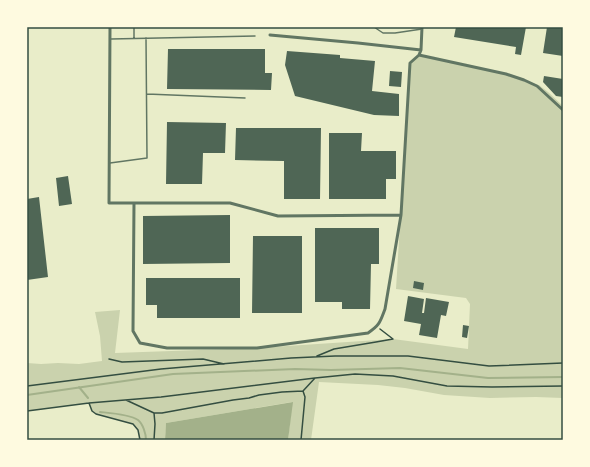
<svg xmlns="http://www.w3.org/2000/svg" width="590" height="467" font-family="'PT Serif',serif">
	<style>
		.green { fill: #cad2ad }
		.water { fill: #a3b18a }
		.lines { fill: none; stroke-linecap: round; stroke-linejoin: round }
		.stream { stroke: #a3b18a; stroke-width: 2 }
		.building { fill: #4f6655 }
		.path { stroke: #344e41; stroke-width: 1.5 }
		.service { stroke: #617663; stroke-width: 1.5 }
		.minor { stroke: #617663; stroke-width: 3 }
		.neatline { fill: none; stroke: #344e41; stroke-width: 1.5 }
	</style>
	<rect width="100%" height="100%" fill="#e9edc9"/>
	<!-- green -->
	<path class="green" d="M419,55L506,74L536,86L539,85L548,92L563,106V398L536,397L490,398L444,395L405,388L378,385L319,382L311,440H288L292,402L166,423L165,440H140L138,430L133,424L96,414L92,411L89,403L27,411V363L41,364L58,363L79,364L102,361L100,336L95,312L120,310L115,353L257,348L393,339L468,349L470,304L466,298L396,289L410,63Z"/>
	<!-- water -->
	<path class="water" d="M293,402L288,440H165L166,423Z"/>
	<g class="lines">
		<!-- stream -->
		<path class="stream" d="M79,387L88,398
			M27,395L173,374L295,369L331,370L400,368L488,378L563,377
			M100,412C110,413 129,414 138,420C143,424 146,434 146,440"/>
	</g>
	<!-- building -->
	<path class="building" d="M456,27H526L521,55L515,54L516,47L454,37Z
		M547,27H563V56L543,53Z
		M168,49H265V73H272L271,90L167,89Z
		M287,51L340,55V58L375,61L372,91L399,94V116L374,115L295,96L285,65Z
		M390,71L402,72L401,87L389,86Z
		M544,76L563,79V97L556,96L543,82Z
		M167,122L226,123L225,153H203L202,184H166Z
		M236,128H321L320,199H284V161L235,160Z
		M329,133H362L361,151H396V179H386V199H329Z
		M68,176L72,204L59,206L56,178Z
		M39,197L48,277L27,280V199Z
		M230,215V263L143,264V216Z
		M315,228H379V264H371L370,309H342V302H315Z
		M253,236H302V313H252Z
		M146,278H240V318H157V305H146Z
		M414,281L424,283L423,290L413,288Z
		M408,296L424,299L422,313H424L426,298L449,302L446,316L441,315L437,338L419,335L421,324L404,321Z
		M463,325L469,326L467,338L462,337Z"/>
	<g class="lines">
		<!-- path -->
		<path class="path" d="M317,356L334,349L376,342L393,339L380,329
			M109,359L122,362L203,359L224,364
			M27,386L161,369L291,358L335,356H408L489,366L563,363
			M126,400L154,413H162L233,400L249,398L259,395L282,392L303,391L315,378
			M89,403L92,411L96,414L133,424L138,430L140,440
			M27,411L89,403L161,397L315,378L355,374L393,376L447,386L492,387L563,386
			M154,440L155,424L154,413
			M301,440L305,397L303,391"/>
		<!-- service -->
		<path class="service" d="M134,27V38
			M374,27L383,33H395L422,29
			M111,39L255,36
			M147,94L245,98
			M110,163L147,158L146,38"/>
		<!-- minor -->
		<path class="minor" d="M110,27L109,203H230L278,216L401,215
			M270,35L358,43L421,50
			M419,55L506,74L524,80L537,86L563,110
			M134,203L133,331L140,343L167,348H257L368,333C380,325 380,322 385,309L401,215L410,63L419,55L421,50L422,27"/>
	</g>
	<!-- border -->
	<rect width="590" height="467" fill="none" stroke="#fefae0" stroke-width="56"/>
	<rect x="28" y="28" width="534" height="411" class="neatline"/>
</svg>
